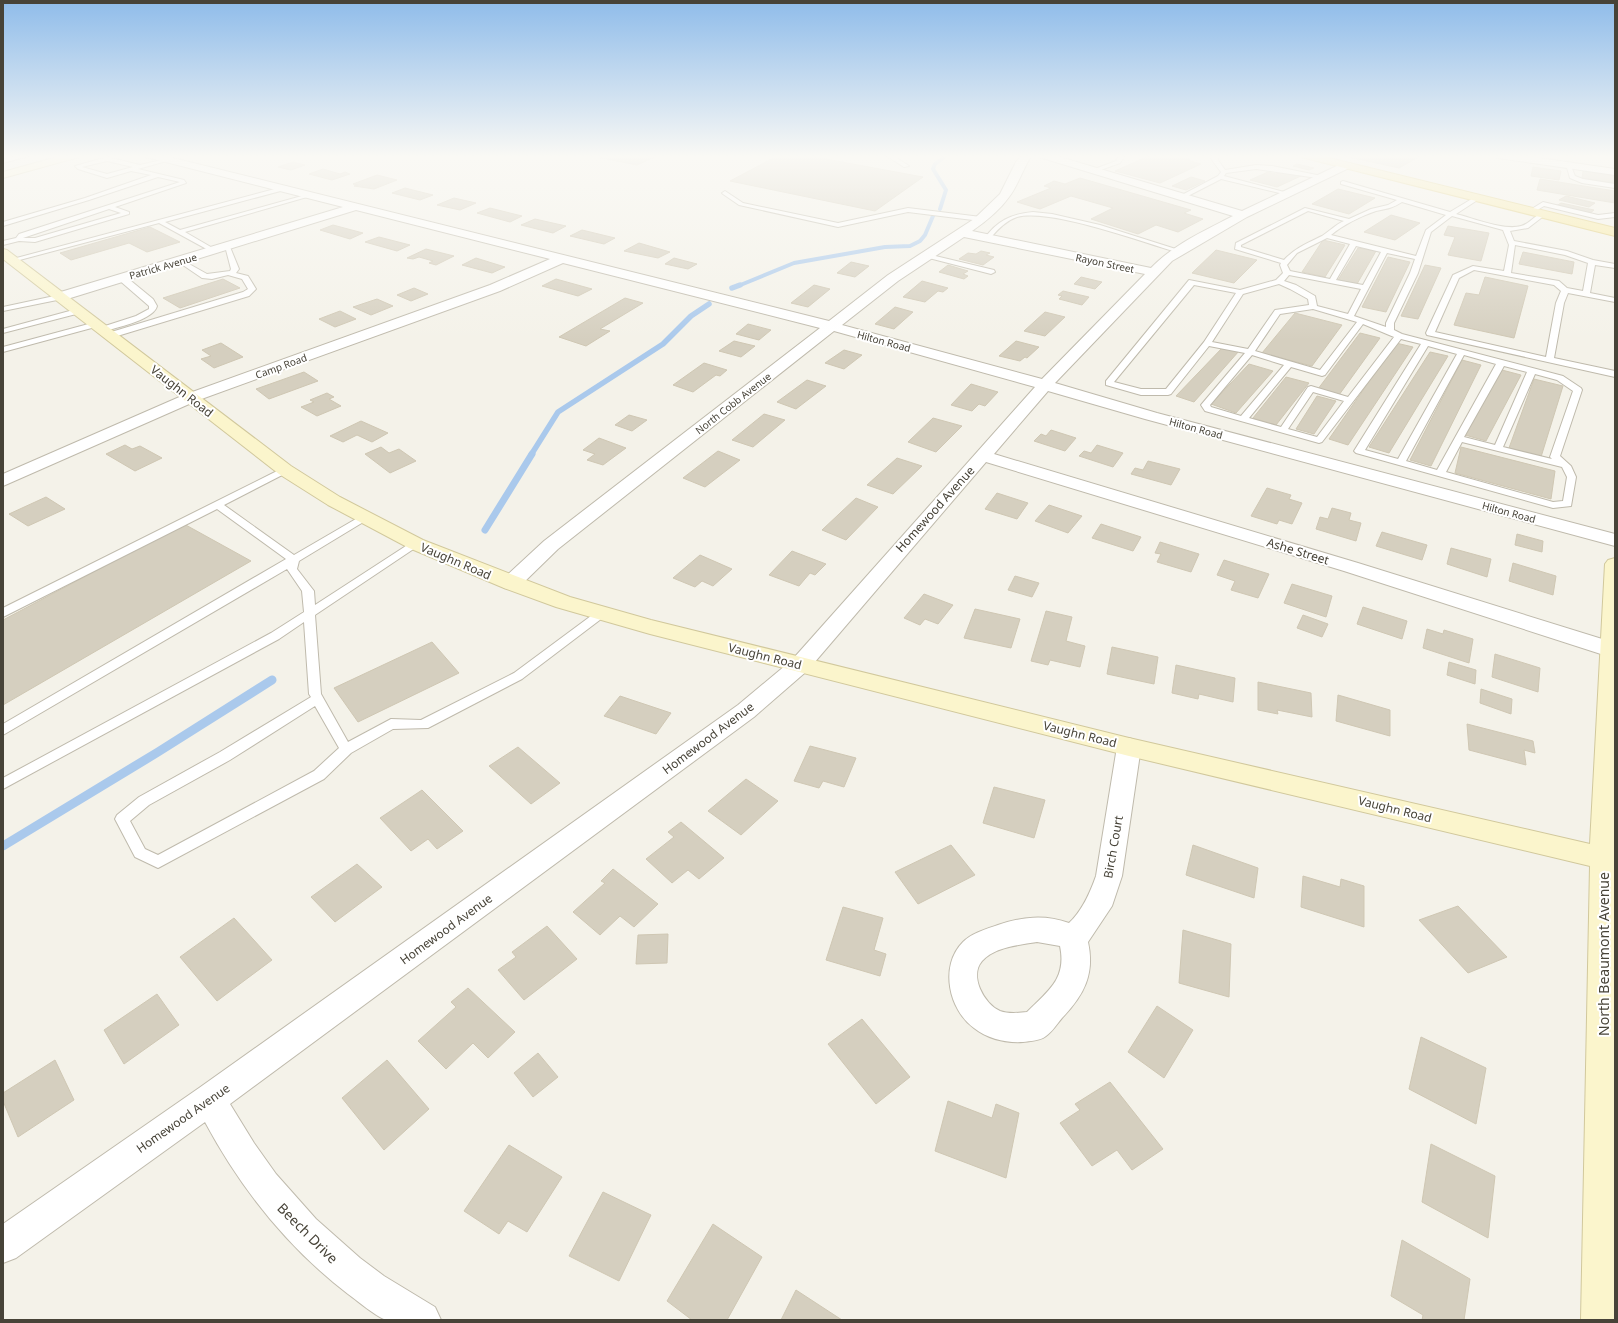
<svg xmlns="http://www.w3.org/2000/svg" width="1618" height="1323" font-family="'Noto Sans',sans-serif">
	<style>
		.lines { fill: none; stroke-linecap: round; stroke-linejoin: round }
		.stream-far3 { stroke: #aac9ec; stroke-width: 4 }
		.stream-far2 { stroke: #aac9ec; stroke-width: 5.5 }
		.stream-far1 { stroke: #aac9ec; stroke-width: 7 }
		.stream { stroke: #aac9ec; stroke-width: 9 }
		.building { fill: #d5cfbf; stroke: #cfc7b3 }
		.lane-casing { stroke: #bfbaac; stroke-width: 2 }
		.street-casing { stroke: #bfbaac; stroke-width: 2 }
		.secondary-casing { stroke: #d1c89c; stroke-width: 2 }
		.primary-casing { stroke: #ddc86e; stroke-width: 2 }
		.lane { fill: #fff; fill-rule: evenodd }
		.street { fill: #fff; fill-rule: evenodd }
		.secondary { fill: #fbf5cc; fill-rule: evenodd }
		.primary { fill: #f8e99e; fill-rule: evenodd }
		.labels { text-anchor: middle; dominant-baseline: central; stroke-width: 4; stroke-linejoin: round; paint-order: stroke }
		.far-street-label { font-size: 10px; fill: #474338; stroke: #fff }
		.street-label { font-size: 12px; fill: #474338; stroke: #fff }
		.near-street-label { font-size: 14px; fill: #474338; stroke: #fff }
	</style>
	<rect width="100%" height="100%" fill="#f4f2e9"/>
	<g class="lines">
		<!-- stream-far3 -->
		<path class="stream-far3" d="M940,209L946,190L933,169L935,164L947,155
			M738,286L794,263L885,247L910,246L920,241L925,235L933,216"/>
		<!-- stream-far2 -->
		<path class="stream-far2" d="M732,288L740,285
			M531,455L558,412L663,344L691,316L709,304"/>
		<!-- stream-far1 -->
		<path class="stream-far1" d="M485,530L532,454"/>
		<!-- stream -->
		<path class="stream" d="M3,846L158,752L272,680"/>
	</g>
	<!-- building -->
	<path class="building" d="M587,155H659L637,165Z
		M779,155H804L923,177L875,211L730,181Z
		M1151,155H1186L1182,157L1190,159L1187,160L1201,164L1160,183L1115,171Z
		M1340,155H1422L1399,168Z
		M293,162L305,165L291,170L278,167Z
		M1297,164L1314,168L1309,170L1293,166Z
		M1533,167L1561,171L1559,180L1531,176Z
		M323,169L340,174L345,172L350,174L332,180L309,174Z
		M1284,170L1303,175L1277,187L1250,180L1268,172L1276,174Z
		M1583,171L1615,176V183L1582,178Z
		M377,175L397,180L374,189L354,186L358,185L353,184Z
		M1191,177L1205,181L1186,190L1172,186Z
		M1080,178L1191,210L1184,213L1203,219L1178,232L1156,225L1138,234L1091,219L1113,208L1071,196L1040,209L1017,202L1051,188L1044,186L1054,181L1065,184Z
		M1540,179L1615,191V203L1537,190Z
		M405,188L433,195L420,200L392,193Z
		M1338,189L1375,198L1349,214L1312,204Z
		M1566,196L1595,203L1589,207L1559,200Z
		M454,198L476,203L460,210L437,205Z
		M1561,203L1594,210L1589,214L1556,206Z
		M490,208L522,216L510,222L477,213Z
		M1391,215L1420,223L1395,240L1364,232Z
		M535,219L566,226L553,233L521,225Z
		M333,225L363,233L350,239L320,230Z
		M1448,226L1489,233L1481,261L1448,255L1455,237L1444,235Z
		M150,227L180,242L147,252L129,243L71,260L60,253Z
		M582,230L615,238L604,244L570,236Z
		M379,237L410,245L397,251L365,242Z
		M1323,240L1345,245L1325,277L1302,272Z
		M639,243L670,252L658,258L624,251Z
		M1358,248L1376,251L1357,284L1338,280Z
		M426,249L454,256L436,265L429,263L433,261L419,257L413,259L407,258Z
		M1216,250L1257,260L1234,283L1192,273Z
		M981,251L990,253L986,255L994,257L983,265L959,259L968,253L976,254Z
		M1523,252L1574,262L1572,274L1519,264Z
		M1388,257L1410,262L1386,312L1362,307Z
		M476,258L505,267L492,273L462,265Z
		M674,258L697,264L688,269L665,264Z
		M851,262L869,266L855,277L837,273Z
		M948,265L968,271L963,274L968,276L964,279L939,272Z
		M1425,265L1441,268L1418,319L1401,316Z
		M1081,277L1102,282L1095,289L1074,284Z
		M1485,277L1528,286L1514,338L1454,325L1466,293L1479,295Z
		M223,279L240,288L180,308L163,298Z
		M556,279L592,289L578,296L542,286Z
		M922,281L948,288L943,292L938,291L925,302L903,297Z
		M814,285L830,289L808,307L791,303Z
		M414,288L428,294L411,301L397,295Z
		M1063,291L1089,297L1082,305L1059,299L1062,296L1058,295Z
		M625,298L643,303L600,329L610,331L586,346L559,337Z
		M377,299L393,306L371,315L353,307Z
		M895,307L913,312L894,329L875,324Z
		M340,311L356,319L335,327L319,319Z
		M1045,312L1065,317L1045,336L1024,331Z
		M1295,313L1342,325L1312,366L1262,353Z
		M748,324L771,330L759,340L736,334Z
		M1360,333L1380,338L1339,395L1318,389Z
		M734,341L755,346L741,357L719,351Z
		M1016,341L1039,347L1027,358L1025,357L1020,361L999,356Z
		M221,343L243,357L214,368L201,359L211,356L202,350Z
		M1396,343L1413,347L1348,445L1329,439Z
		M1223,347L1239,351L1194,402L1176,396Z
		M844,350L862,355L844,369L825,363Z
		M1430,352L1448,356L1389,453L1369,447Z
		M1462,360L1481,365L1431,466L1410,460Z
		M704,363L727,370L720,376L716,375L693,392L673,385Z
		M1249,364L1273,371L1236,413L1211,404Z
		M1502,370L1521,375L1486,441L1465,435Z
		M304,372L318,381L269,399L256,389Z
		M1286,377L1309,383L1276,425L1253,418Z
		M1534,379L1563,386L1541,457L1509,448Z
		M807,380L826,386L796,409L777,402Z
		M971,384L998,392L985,406L979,404L972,411L951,405Z
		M327,393L334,397L329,399L341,406L317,416L301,407L314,402L310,400Z
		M1317,396L1336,401L1314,434L1296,429Z
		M764,414L785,420L753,447L732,440Z
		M629,415L647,420L632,431L615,425Z
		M933,418L962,426L936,452L908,442Z
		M361,421L388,433L372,442L357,435L343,442L330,436Z
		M1051,430L1076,438L1065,451L1034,441L1041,434L1046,436Z
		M599,438L626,448L603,465L587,460L595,454L583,450Z
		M125,445L132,449L140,446L162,458L135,471L106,454Z
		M1097,445L1123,453L1113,467L1079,456L1084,451L1091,453Z
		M381,447L389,453L399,449L416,461L390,473L365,454Z
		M1461,447L1555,471L1551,499L1455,473Z
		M718,451L740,460L705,487L683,478Z
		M897,458L922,466L893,494L867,485Z
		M1148,461L1180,469L1171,485L1131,474L1135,468L1143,470Z
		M1267,488L1291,495L1289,499L1302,503L1292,524L1279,520L1277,524L1251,516Z
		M997,493L1028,503L1017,519L985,509Z
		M46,497L65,509L28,526L9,514Z
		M856,498L878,507L846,540L822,530Z
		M1049,505L1082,516L1068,533L1035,521Z
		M1332,508L1351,513L1349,520L1361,523L1356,541L1316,529L1320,517L1328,519Z
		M184,524L251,561L3,705V620Z
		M1101,524L1141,537L1133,551L1092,538Z
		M1382,532L1427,545L1422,560L1376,546Z
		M1517,534L1543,541L1542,552L1515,545Z
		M1160,542L1199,554L1191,572L1157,562L1161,554L1155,553Z
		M1451,548L1491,559L1487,577L1447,564Z
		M792,551L826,564L815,575L810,573L799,586L769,575Z
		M700,555L732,569L713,586L702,581L695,587L673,578Z
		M1224,560L1269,574L1258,598L1231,590L1235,581L1217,575Z
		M1513,563L1556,576L1553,595L1509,581Z
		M1015,576L1039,583L1032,597L1008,590Z
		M1292,584L1332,596L1326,617L1284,603Z
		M924,594L953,605L938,624L925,619L920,625L904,618Z
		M1363,607L1407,621L1402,639L1357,624Z
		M975,609L1020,619L1011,648L964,638Z
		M1046,611L1072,617L1066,641L1085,646L1080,667L1050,660L1048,665L1031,661Z
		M1303,615L1328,624L1322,637L1297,628Z
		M1427,629L1443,634L1444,630L1473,639L1469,663L1423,648Z
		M432,642L459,673L358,722L334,688Z
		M1112,647L1158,657L1154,684L1107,674Z
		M1495,654L1540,668L1538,692L1492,677Z
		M1449,662L1476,670L1475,684L1447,675Z
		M1176,665L1235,678L1233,702L1199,694L1198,699L1172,693Z
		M1258,682L1311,693L1312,717L1277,710L1278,714L1258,710Z
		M1481,689L1512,699L1511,714L1480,703Z
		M1338,695L1390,710V736L1336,721Z
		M620,696L671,713L656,734L604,716Z
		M1467,724L1533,741L1535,753L1524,750L1526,765L1469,750Z
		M810,746L856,758L844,787L823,781L819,788L794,781Z
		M518,747L560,783L531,804L489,766Z
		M746,779L778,801L741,835L708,811Z
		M994,787L1045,800L1034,838L983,823Z
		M422,790L463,831L437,849L428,839L411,851L380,818Z
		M681,822L724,858L699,879L688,870L672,883L646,859L674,837L668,832Z
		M951,845L975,875L918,904L895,872Z
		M1193,845L1258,868L1254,898L1186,875Z
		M357,864L382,887L335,922L311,897Z
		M613,869L658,904L634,927L620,916L600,935L573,912L605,883L601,881Z
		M1303,876L1340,887L1341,879L1364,886V927L1301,907Z
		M1458,906L1507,957L1468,973L1419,920Z
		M843,907L883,918L874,950L886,954L880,976L826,960Z
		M234,918L272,960L217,1001L180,957Z
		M547,926L577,959L524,1000L498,970L516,957L512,952Z
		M1183,930L1231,944L1229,997L1179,983Z
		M668,934L667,963L636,964L638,935Z
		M468,988L515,1032L488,1058L473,1043L446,1069L418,1041L456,1007L451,1002Z
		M157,994L179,1025L124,1064L104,1030Z
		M1157,1006L1193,1030L1164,1078L1128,1052Z
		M862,1019L910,1077L876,1104L828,1044Z
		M1421,1037L1486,1068L1476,1124L1409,1089Z
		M538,1053L558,1077L533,1097L514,1073Z
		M55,1060L74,1100L18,1137L3,1101V1093Z
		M387,1060L429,1109L384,1150L342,1098Z
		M1110,1082L1163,1149L1132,1170L1117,1150L1092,1166L1060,1123L1080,1110L1075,1104Z
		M948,1101L992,1118L996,1104L1019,1113L1006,1178L935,1151Z
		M1431,1144L1495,1176L1488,1238L1422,1202Z
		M509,1145L562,1177L527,1232L508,1221L499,1234L464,1211Z
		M603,1192L651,1215L619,1281L569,1256Z
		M713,1224L762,1257L727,1320H692L667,1301Z
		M1402,1240L1470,1279L1464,1320H1422L1423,1315L1391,1296Z
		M796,1290L842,1320H781Z"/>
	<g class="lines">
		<!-- lane casing -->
		<g class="lane-casing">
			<path id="lane" d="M23,155H32L3,163V159Z
				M885,155H892L909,166L904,167Z
				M1119,155H1125L1120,163L1095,172L1092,170L1116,161Z
				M1211,155H1217L1218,160L1225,170L1256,165L1272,166L1327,177L1324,179L1256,169L1226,173L1224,176L1288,193V195L1221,179L1184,198H1180V196L1218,176L1221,172L1212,160Z
				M107,157L140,165L170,158V160L138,169L184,180L186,183L115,207L129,212V214L35,242L19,241L3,245V241L16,238L19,234L180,182L158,177L89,200L3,226V222L85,198L151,175L131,171L107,178L78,169L75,166ZM107,161L133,167L107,174L82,167ZM109,209L121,213L35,238H23Z
				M1566,164H1570L1575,176L1583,179L1615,184V188L1582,183L1570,178Z
				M1343,181L1450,212L1475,197H1479V199L1456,214C1473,218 1504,231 1521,226C1530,224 1537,212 1545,213V215L1528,228L1510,231L1514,241L1567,251L1593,260L1615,264V268L1595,265L1590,293L1615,298V302L1568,293L1564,303L1554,358L1615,371V377L1427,335L1426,333L1453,275L1473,266L1504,271L1509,245L1503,230L1452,216L1431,232L1418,273L1394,323V330L1402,334L1563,376L1581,388L1582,390L1560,456L1571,466L1576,477L1571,506L1553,508L1356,453L1354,451L1421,344L1401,339L1322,442L1319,443L1205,411L1201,405L1245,353L1209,346L1171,394L1168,395H1141L1106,385V381L1189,280L1240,290L1276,280L1283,273L1280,265L1281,263L1235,249L1236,243L1305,208L1349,219L1371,209L1388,205L1397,200L1341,184V182ZM1402,202L1446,215L1426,230L1416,256L1331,235C1343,225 1361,216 1376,211C1386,209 1393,208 1402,202ZM1308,211L1344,221C1335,225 1330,231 1322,236C1308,243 1295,248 1284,260L1241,247V245ZM1327,238L1350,244L1330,279L1290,271L1287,265L1297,253ZM1515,245L1565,255L1588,263L1583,291L1567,288L1559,281L1511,273ZM1356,246L1381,252L1363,285L1336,280ZM1387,253L1415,259L1410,273L1386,323V327L1354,316ZM1474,270L1554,285L1561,291L1556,303L1546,357L1435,332L1459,278ZM1289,275L1361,289L1348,314L1317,306L1315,296L1296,285L1284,281ZM1279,284L1290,289L1308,299L1309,305L1275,310L1248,349L1212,342L1243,294ZM1194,285L1236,293L1204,342L1166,389H1141L1114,382ZM1313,309L1357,322L1320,370L1255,351L1280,314ZM1363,324L1394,337L1348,397L1311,386L1308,387L1281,427L1249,418L1291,367L1322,376L1325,375ZM1428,346L1457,354L1398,459L1365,450ZM1252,355L1284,365L1241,416L1211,407L1210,405ZM1464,355L1496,364L1437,470L1406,461ZM1504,366L1527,372L1495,445L1464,437ZM1535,374L1557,380L1573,391L1550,457L1552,459L1503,447ZM1313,392L1344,401L1317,437L1288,429ZM1462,442L1562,467L1567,477L1563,501L1553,502L1446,472Z
				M286,186L289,188L288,189L165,222L180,230L309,194L314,195L185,232L216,250V252H212L159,223L12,262L9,260Z
				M725,191L743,203L838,223L908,208L981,217L984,219L981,221L908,212L838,227L739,205L723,194L722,193Z
				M1543,202L1598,215L1615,213V217L1598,219L1544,206L1534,212H1530V210Z
				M1033,212L1052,214L1100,225L1182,251L1177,252C1141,242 1051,208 1017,217C1005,221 996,231 989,240L984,239C997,221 1011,214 1033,212Z
				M225,246L230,247L239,269L236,273L248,276L256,289L249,296L114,337H108V333L243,292L248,289L242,279L228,275L212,279L202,278L177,261L182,260L207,274L230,271L231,269Z
				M927,254L994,270L995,272L991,274L925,257V255Z
				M119,276H125L153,299L157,306C154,319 120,327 108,330L104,328L105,326L136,316L149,309V306L119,280Z
				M59,295L63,297L62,299L3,311V307Z
				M77,309H80V313L3,333V329Z
				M96,322H99V326L3,352V347Z
				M285,467L290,470L288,472L224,505L294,555L361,516H369L370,518L299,561L297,569L314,591L315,605L412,542L416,541L421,544L315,615L321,694L348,742L391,719L421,720L514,673L599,610L603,609L609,613L522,679L428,728L393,729L351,753L324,779L158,868L135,857L115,819L117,815L139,797L220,752L311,697L309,694L304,622L279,639L3,789V778L271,633L304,612L302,591L287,569L3,735V724L286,559L217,509L3,617V608ZM315,706L339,748L314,771L158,855L145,849L130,821L149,805L230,760Z"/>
		</g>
		<!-- street casing -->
		<g class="street-casing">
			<path id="street" d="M145,155H161L829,321L888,275L974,219L1000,194L1016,162L1022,155H1032C1023,168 1019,184 1009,197C1000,210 985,222 972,231L1151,268C1174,244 1204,231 1233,216L1039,157L1038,155H1053L1242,211L1343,163H1351L1352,165L1351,167L1247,217L1172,261L1055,383L1157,413L1615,534V546L1145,419L1048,391L994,454L1358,563L1615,643V657L1604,655L1344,571L986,462L808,670L754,717L230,1104L254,1143L276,1174L316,1219L360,1258L384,1276L435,1307L441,1320C429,1320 394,1322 386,1320C375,1316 358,1301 348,1294C287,1247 241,1189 205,1122L16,1258L3,1263V1224L199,1088L738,705L792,660L1035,387L834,331L558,549L518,588L511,589L504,588L501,583L504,578L544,541L820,328L563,263L500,291L196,401L3,486V474L184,395L490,285L550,259L356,210L64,300H54L52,297L54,294L343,207L146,157ZM964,237L1145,274L1042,379L842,325L898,281Z
				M1493,155H1518L1615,169V175L1498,158Z
				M1129,738L1137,741L1141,747L1122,876L1112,906L1088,942C1095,974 1084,995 1062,1018C1057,1024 1052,1032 1046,1036C1040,1041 1030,1041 1023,1042C1006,1043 988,1039 974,1028C949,1010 939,966 963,942C972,933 986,929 998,925C1022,917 1044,914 1069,923C1082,911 1090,893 1096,876L1117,747L1121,741ZM1037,942L1060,946C1067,979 1048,991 1027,1012C1019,1013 1008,1014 1000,1011C984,1004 969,976 982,961C995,947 1019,945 1037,942Z"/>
		</g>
		<!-- secondary casing -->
		<g class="secondary-casing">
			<path id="secondary" d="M64,155H80L79,157L3,178V172Z
				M3,249L7,250L291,466L340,497L423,540L570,597L651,620L1129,738L1590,844L1605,564L1608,560L1615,558V1320H1581L1590,866L1129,756L650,634L556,607L504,588L409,548L328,505L279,474L3,259Z"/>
		</g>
		<!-- primary casing -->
		<g class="primary-casing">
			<path id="primary" d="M1300,155H1317L1615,228V236L1301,157Z"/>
		</g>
		<!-- lane -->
		<use href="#lane" class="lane"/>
		<!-- street -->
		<use href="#street" class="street"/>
		<!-- secondary -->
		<use href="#secondary" class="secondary"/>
		<!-- primary -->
		<use href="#primary" class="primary"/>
	</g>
	<!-- sky -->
	<linearGradient id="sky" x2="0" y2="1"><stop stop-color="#8fbcea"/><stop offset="0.46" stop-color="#faf9f5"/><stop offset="1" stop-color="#faf9f5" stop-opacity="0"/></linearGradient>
	<rect width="1618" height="340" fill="url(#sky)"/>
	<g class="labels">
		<!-- far-street labels -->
		<g class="far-street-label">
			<text transform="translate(1105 263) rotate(12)">Rayon Street</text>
			<text transform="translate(163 266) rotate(-16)">Patrick Avenue</text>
			<text transform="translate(884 341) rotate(15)">Hilton Road</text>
			<text transform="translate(281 366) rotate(-20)">Camp Road</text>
			<text transform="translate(733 403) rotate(-38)">North Cobb Avenue</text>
			<text transform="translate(1196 428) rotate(15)">Hilton Road</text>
			<text transform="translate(1509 512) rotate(15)">Hilton Road</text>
		</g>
		<!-- street labels -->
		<g class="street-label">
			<text transform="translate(182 391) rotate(38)">Vaughn Road</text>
			<text transform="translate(935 509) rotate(-48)">Homewood Avenue</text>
			<text transform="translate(1298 551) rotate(17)">Ashe Street</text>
			<text transform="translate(456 561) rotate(23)">Vaughn Road</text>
			<text transform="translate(765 656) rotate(14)">Vaughn Road</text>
			<text transform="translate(1080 734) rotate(14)">Vaughn Road</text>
			<text transform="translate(708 738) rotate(-37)">Homewood Avenue</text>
			<text transform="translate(1395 809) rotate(14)">Vaughn Road</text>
			<text transform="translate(1113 847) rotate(-80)">Birch Court</text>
			<text transform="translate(446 929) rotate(-36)">Homewood Avenue</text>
			<text transform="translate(183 1118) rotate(-35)">Homewood Avenue</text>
		</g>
		<!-- near-street labels -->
		<g class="near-street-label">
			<text transform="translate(1603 954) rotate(-90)">North Beaumont Avenue</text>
			<text transform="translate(308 1233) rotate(45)">Beech Drive</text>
		</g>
	</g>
	<!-- border -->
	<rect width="1618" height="1323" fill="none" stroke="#474338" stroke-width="8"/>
</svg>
